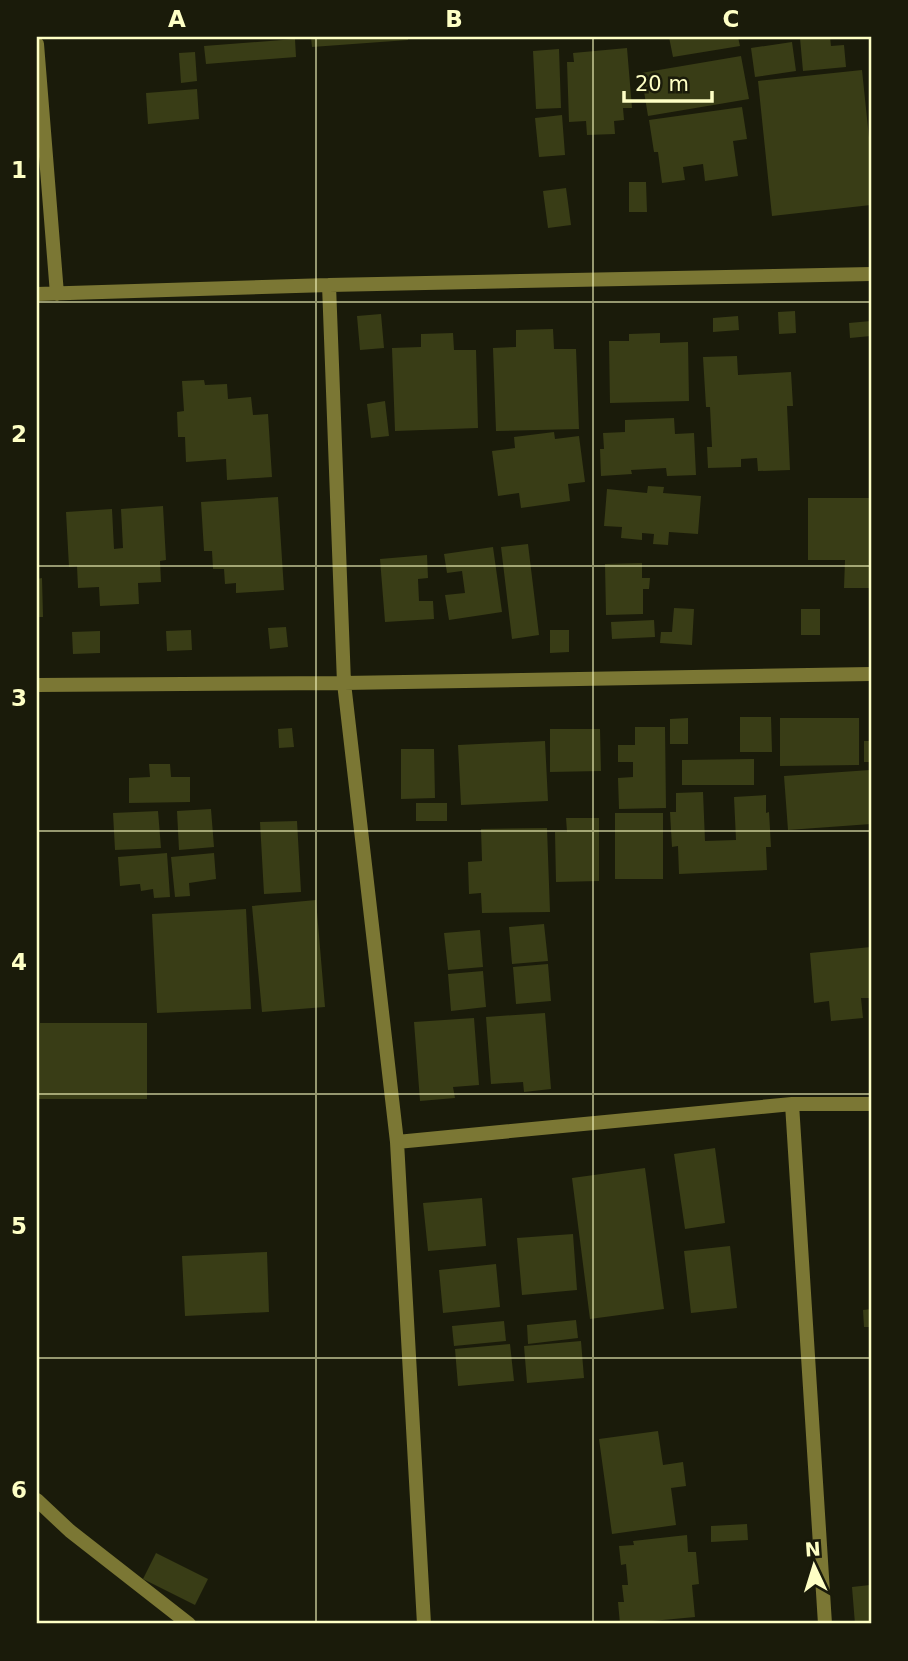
<svg xmlns="http://www.w3.org/2000/svg" width="908" height="1661" font-family="'DejaVu Sans',sans-serif">
	<style>
		.building { fill: #393d16 }
		.lines { fill: none; stroke-linecap: round; stroke-linejoin: round }
		.street { stroke: #7b7734; stroke-width: 14 }
		.grid { fill: none; stroke: #feffc5; stroke-width: 2; stroke-opacity: 0.55 }
		.neatline { fill: none; stroke: #feffc5; stroke-width: 2.5 }
		.grid-label { font-size: 23px; text-anchor: middle; font-weight: bold; fill: #feffc5 }
	</style>
	<rect width="100%" height="100%" fill="#1a1b0a"/>
	<!-- building -->
	<path class="building" d="M311,37H408V40L312,47Z
		M669,37H738L740,46L673,57Z
		M818,37H830L831,46L844,45L846,67L803,71L800,38Z
		M295,39L296,57L206,64L204,46Z
		M792,42L796,71L755,77L751,48Z
		M627,48L632,108H623L624,120L614,121L615,134L587,135L586,121L569,122L567,62H574L573,53Z
		M559,49L561,108L536,109L533,51Z
		M195,52L197,81L181,83L179,53Z
		M741,56L749,99L648,116L641,73Z
		M862,70L871,157V205L772,216L758,81Z
		M197,89L199,119L148,124L146,93Z
		M742,107L747,139L733,141L738,176L705,181L703,164L683,167L685,180L662,183L658,152H654L649,120Z
		M562,115L565,155L539,157L535,118Z
		M629,182H646L647,212H629Z
		M566,188L571,225L548,228L543,191Z
		M795,311L796,333L779,334L778,312Z
		M381,314L384,348L360,350L357,316Z
		M738,316L739,330L713,332V318Z
		M871,321V336L850,338L849,323Z
		M553,329L554,349H576L579,429L496,431L493,348L516,347V330Z
		M453,333L454,350H476L478,428L395,431L392,348L421,347V334Z
		M660,333V343L688,342L689,401L610,403L609,341H629V334Z
		M737,356L738,375L791,372L793,406H787L790,470L758,471L757,458L741,459V467L708,468L707,447H712L710,407H706L703,357Z
		M204,380L205,385L227,384L228,399L251,397L253,415L268,414L272,477L227,480L226,459L186,462L185,437H178L177,412L184,411L182,381Z
		M385,401L389,436L371,438L367,404Z
		M674,418L675,434L694,433L696,475L667,476L666,468L631,470L632,474L601,476L600,449H604L603,433L625,432V420Z
		M554,432L555,439L579,436L585,482L568,484L570,501L521,508L519,493L498,496L492,451L515,448L514,437Z
		M648,486L664,487L663,493L701,496L698,534L669,532L668,545L653,544L654,534L642,533V540L621,538L622,527L604,526L607,489L647,493Z
		M278,497L284,590L236,593V583L225,584L224,569H213L212,551H204L201,502Z
		M808,498H871V588H844L845,560H808Z
		M163,506L166,560L160,561L161,582L138,583L139,604L100,606L99,587L78,588L77,566L69,567L66,512L112,509L114,549L123,548L121,509Z
		M528,544L539,635L512,639L501,547Z
		M493,547L502,612L449,620L445,595L465,593L462,571L447,573L444,554Z
		M427,555L428,578L418,579L419,601H433L434,619L385,622L380,559Z
		M642,563V578H650L649,589H643V614L606,615L605,564Z
		M42,578L43,617H37V579Z
		M674,608L694,609L692,645L660,643L661,632H672Z
		M801,609H820V635H801Z
		M654,620L655,637L612,639L611,622Z
		M286,627L288,647L270,649L268,628Z
		M191,630L192,650L167,651L166,631Z
		M550,630H569V652L550,653Z
		M100,631V653L73,654L72,632Z
		M740,717H771L772,752H740Z
		M688,718V744H670V719Z
		M780,718H859V765L780,766Z
		M635,727H665L666,808L619,809L618,778L633,777V762H618V745H635Z
		M292,728L294,747L279,748L278,729Z
		M550,729H600L601,771L550,772Z
		M545,741L548,801L461,805L458,745Z
		M864,741H871V762H864Z
		M401,749H434L435,798L401,799Z
		M754,759V785H682V760Z
		M149,764H170L171,777H190V802L129,803V778L150,777Z
		M870,770L871,824L788,830L784,776Z
		M703,792L705,841L736,840L734,797L766,795V813L769,812L771,847H766L767,870L679,874L678,846L672,847L670,812H676V793Z
		M416,803H447V821H416Z
		M211,809L214,847L179,850L177,811Z
		M158,811L161,848L115,850L113,813Z
		M615,813H663V879H615Z
		M566,818H599V881L556,882L555,832H567Z
		M297,821L301,892L264,894L260,822Z
		M547,828L550,912L482,913L481,893L469,894L468,862L482,861L481,829Z
		M167,853L170,897L154,898L153,889L141,891L140,884L120,886L118,857Z
		M214,853L216,879L189,883L190,896L175,897L171,857Z
		M316,900L325,1007L262,1012L252,906Z
		M246,909L251,1009L157,1013L152,914Z
		M544,924L548,961L512,964L509,927Z
		M480,930L483,967L448,970L444,933Z
		M871,947V998H861L863,1018L831,1021L829,1001L814,1003L810,953Z
		M548,964L551,1001L516,1004L513,967Z
		M483,971L486,1007L451,1011L448,974Z
		M545,1013L551,1089L524,1092L523,1082L491,1084L486,1017Z
		M474,1018L479,1085L453,1087L455,1098L420,1101L414,1022Z
		M40,1023H147V1099H39Z
		M715,1148L725,1223L685,1229L674,1154Z
		M645,1168L664,1309L590,1319L572,1178Z
		M482,1198L486,1246L428,1251L423,1203Z
		M573,1234L577,1290L522,1295L517,1238Z
		M730,1246L737,1308L691,1313L684,1251Z
		M267,1252L269,1312L185,1316L182,1256Z
		M496,1264L500,1307L443,1313L439,1270Z
		M871,1309V1327H864L863,1310Z
		M576,1320L578,1338L528,1344L527,1325Z
		M504,1321L506,1341L454,1346L452,1326Z
		M581,1341L584,1378L527,1383L524,1346Z
		M510,1344L514,1381L458,1386L455,1349Z
		M658,1431L663,1465L683,1462L686,1486L671,1488L676,1525L612,1534L599,1439Z
		M747,1524L748,1540L711,1542V1526Z
		M687,1535L688,1552H696L699,1584L692,1585L695,1617L620,1624L618,1602H624L622,1585H628L626,1564L621,1565L619,1546L634,1545L633,1541Z
		M156,1553L208,1579L195,1605L143,1579Z
		M870,1585L871,1624H855L852,1587Z"/>
	<g class="lines">
		<!-- street -->
		<path class="street" d="M37,44L57,294
			M329,285L344,683L397,1142L424,1624
			M37,294L329,285L871,274
			M37,685L344,683L871,674
			M792,1104L825,1624
			M397,1142L792,1104H871
			M37,1500L70,1531L189,1624"/>
	</g>
	<!-- grid -->
	<path class="grid" d="M316,37V1624M593,37V1624M37,302H871M37,566H871M37,831H871M37,1094H871M37,1358H871"/>
	<!-- border -->
	<rect width="908" height="1661" fill="none" stroke="#1a1b0a" stroke-width="77"/>
	<!-- north arrow -->
	<g transform="translate(814 1566) rotate(356)" stroke="#1a1b0a" stroke-width="5" paint-order="stroke">
	<path d="M0-5L12 26L0 18L-12 26Z" fill="#feffc5"/>
	<text y="-10" font-size="19" font-weight="bold" text-anchor="middle" fill="#feffc5">N</text>
	</g>
	<!-- scale -->
	<path d="M624 91v10h88v-10" fill="none" stroke="#feffc5" stroke-width="3.5"/>
	<text x="635" y="91" font-size="21" fill="#feffc5" stroke="#1a1b0a" stroke-width="5" paint-order="stroke">20 m</text>
	<rect x="38" y="38" width="832" height="1584" class="neatline"/>
	<g class="grid-label">
		<text x="177" y="27">A</text>
		<text x="454" y="27">B</text>
		<text x="731" y="27">C</text>
		<text x="19" y="178">1</text>
		<text x="19" y="442">2</text>
		<text x="19" y="706">3</text>
		<text x="19" y="970">4</text>
		<text x="19" y="1234">5</text>
		<text x="19" y="1498">6</text>
	</g>
</svg>
